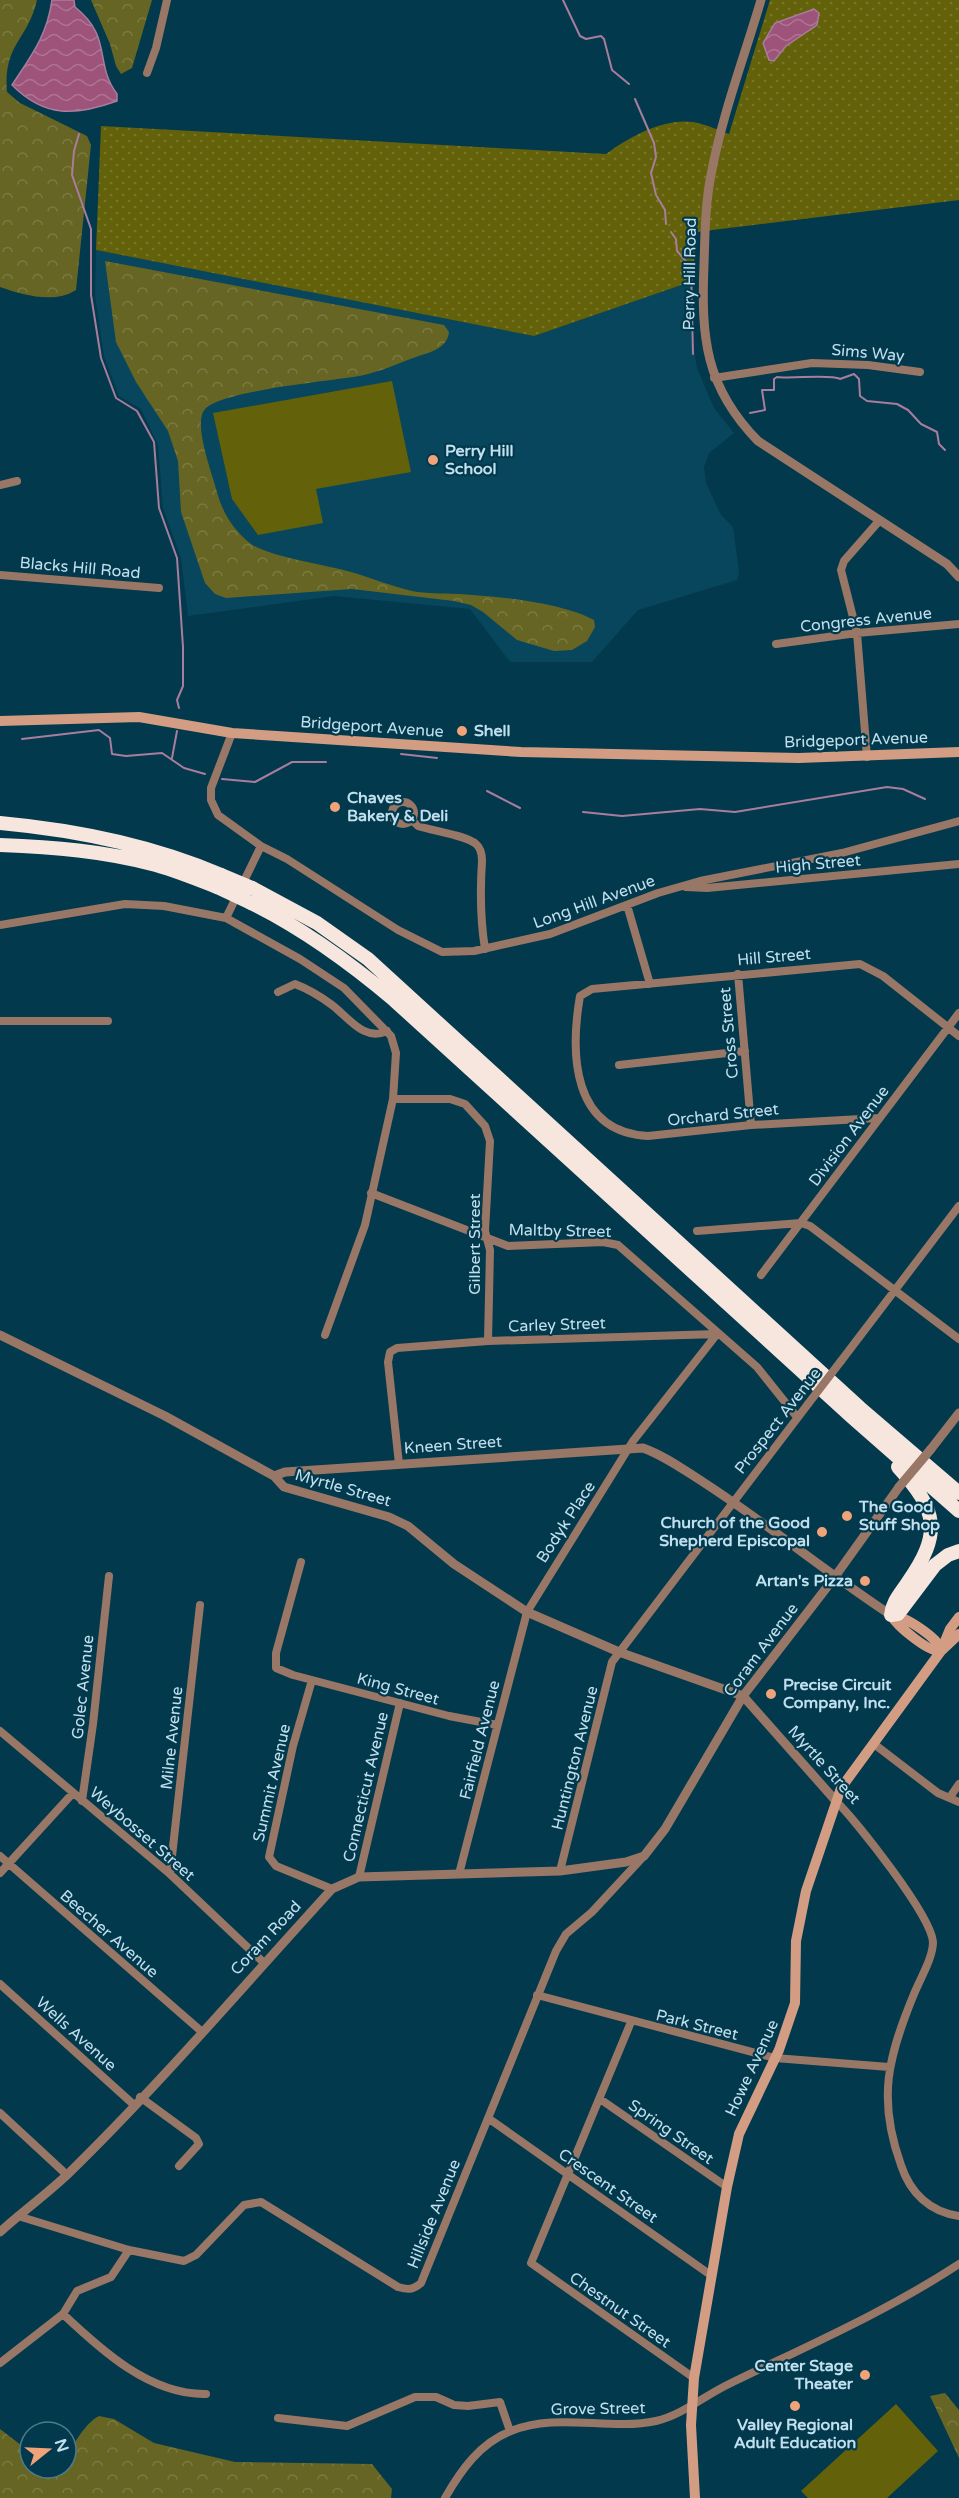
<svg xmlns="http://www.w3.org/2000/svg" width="959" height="2498" font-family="'Varela Round',sans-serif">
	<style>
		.built { fill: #08465d }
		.grass { fill: url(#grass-dots) }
		.forest { fill: url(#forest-crowns) }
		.garden { fill: #636109 }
		.water { fill: url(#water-waves); stroke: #a87d9d; stroke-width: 1.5 }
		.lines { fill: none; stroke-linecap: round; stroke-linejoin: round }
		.stream { stroke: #a87d9d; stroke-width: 2 }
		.minor { stroke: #976; stroke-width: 8 }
		.tertiary { stroke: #976; stroke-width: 9 }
		.secondary { stroke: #d29d82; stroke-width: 10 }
		.motorway { stroke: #f7e6de; stroke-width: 14 }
		.minor-bridge { stroke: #976; stroke-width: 8 }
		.tertiary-bridge { stroke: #976; stroke-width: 9 }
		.motorway-bridge { stroke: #f7e6de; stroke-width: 14 }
		.poi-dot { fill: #f0a279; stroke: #03394c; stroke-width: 2 }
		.labels { text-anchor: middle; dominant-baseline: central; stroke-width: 4.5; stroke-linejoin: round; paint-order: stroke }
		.street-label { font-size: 16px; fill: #c1e0ef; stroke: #03394c }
		.poi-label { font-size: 16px; font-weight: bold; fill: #c1e0ef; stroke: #03394c; text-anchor: start }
	</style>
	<defs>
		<pattern id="grass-dots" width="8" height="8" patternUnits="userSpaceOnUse" patternTransform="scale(1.5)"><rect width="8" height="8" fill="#636109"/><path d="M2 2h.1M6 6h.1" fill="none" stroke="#78772d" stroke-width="1.8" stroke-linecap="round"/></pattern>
		<pattern id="forest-crowns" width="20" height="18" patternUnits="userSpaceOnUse" patternTransform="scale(1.5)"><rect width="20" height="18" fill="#666523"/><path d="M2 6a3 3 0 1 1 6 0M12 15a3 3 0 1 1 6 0" fill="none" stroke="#7a7b43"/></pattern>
		<pattern id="water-waves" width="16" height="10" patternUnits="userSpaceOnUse" patternTransform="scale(1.5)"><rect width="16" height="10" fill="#9e537a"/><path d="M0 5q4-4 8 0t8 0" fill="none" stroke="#ae7494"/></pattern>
	</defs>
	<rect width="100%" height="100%" fill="#03394c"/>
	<!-- built -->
	<path class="built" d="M96,250L534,336L693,281V344L697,368L714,408L734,433L709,453L704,467L706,483L721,515L733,527L739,572L737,580L638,610L592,662H510L470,609L334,596L188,616L181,558L163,508L158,445L141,409L119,396L104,356L95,295Z"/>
	<!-- grass -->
	<path class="grass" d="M770,0H959V200L696,232L693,281L534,336L96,250L101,126L606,154C629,137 663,118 693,122C705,124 718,130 729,134Z"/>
	<!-- forest -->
	<path class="forest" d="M0,0H37C28,40 3,44 7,92L20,103L87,136L91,145L76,290C54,304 23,295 0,287Z
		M91,0H152L132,68L121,74L116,66L110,44Z
		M105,261L444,325L449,332C447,349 430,352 416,357C399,363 382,371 364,375C337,381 213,390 203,412C195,429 212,473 217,492C222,512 234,531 251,544C270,557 326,565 351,572C371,578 391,586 412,591C427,594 442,593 457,594C496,596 561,602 594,620L595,627L587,641L572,650L554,651L517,640L483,612L471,605L454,601L352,589L226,598L215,594L205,583L181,512L178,461L168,431L136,382L116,342Z
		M945,2393L959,2410V2458L930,2396Z
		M99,2416L114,2419L154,2443L235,2462L372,2464L392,2489L391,2498H0V2429L30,2452V2468H66C66,2452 85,2423 99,2416Z"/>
	<!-- garden -->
	<path class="garden" d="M392,381L411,472L316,489L323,523L258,535L232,499L213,413Z
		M896,2404L938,2451L887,2498H808L801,2491Z"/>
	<!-- water -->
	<path class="water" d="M52,0H74L75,7C113,37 94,64 117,94V101C75,116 45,118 12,85C31,56 47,36 52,0Z
		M814,9L819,13L817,25L786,46L774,61L769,60L763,43L775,23Z"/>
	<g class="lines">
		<!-- stream -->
		<path class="stream" d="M563,0L580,36L586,39L601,36L604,39L612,70L629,84
			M635,99L654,143L656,157L651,173L656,195L665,210L666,224
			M79,134L74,151L72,175L91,229V295L101,358L116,398L137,411L154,442L159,508L177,558L183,647V686L177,700L179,708
			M671,232L676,239L677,251L691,267L693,354
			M750,413L765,410L762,390H774V379L777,377C790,379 832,374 840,379L854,374L859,379L860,396L867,401L897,404L908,410L921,424L937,432L939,444L945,450
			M22,739L99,730L110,738L112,754L126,756L162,753L184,768L205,774
			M401,754L437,758
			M172,758L177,731
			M222,779L255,782L292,762H326
			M487,791L520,808
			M583,812L622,816L700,809L735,812L887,787L903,789L925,799"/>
		<!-- minor -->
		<path class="minor" d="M147,73L156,48L167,0
			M714,378L812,363L868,365L920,372
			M0,485L17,481
			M0,575L159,588
			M776,644L857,633L959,624
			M232,733L211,788V800L218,815L261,846L287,859L398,930L442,952L474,951L550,934L658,893L700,881L842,853L959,821
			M867,757L857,633L841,570L844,561L879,521
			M392 813a11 11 0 1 1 22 0a11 11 0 1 1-22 0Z
			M412,820L418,826C433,831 465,835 476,844C481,848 482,854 482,861C480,891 480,918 485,949
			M686,887L707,888L959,864
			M627,905L650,984
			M226,918L261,846
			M0,925L125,904L164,906L226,918L300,959L344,988L391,1036L396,1053L393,1099L365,1225L325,1335
			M738,974L751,1125
			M278,992L295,984C308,989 320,996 332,1005C348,1017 364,1042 387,1031
			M0,1021H108
			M619,1065L745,1051
			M393,1099H450L465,1104L485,1126L490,1141L485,1231L490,1250L488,1341
			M879,1118L751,1125L648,1136C572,1132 570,1054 580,996L592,989L860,964L883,976L959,1036
			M371,1193L508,1246L603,1242L618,1245L757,1367L797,1417
			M697,1231L801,1223L810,1226L959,1339
			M761,1275L959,1013
			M841,1361L959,1206
			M399,1464L388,1362L390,1352L397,1348L488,1341L717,1334
			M301,1562L276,1653V1668L293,1675L449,1716L497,1725
			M312,1680L293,1746L269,1857L276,1866L332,1889
			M0,1731L170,1874L263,1962
			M874,1744L938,1793L959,1802
			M950,1797L959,1784
			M835,1800C857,1822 931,1915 933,1942C933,1958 920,1979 914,1994C888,2057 877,2099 901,2165C910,2193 930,2212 959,2216
			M82,1801L93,1724L109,1576
			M0,1856L201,2031
			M560,1871L612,1662L808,1404
			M0,1873L73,1793
			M170,1874L200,1605
			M459,1874L527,1612L633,1441L717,1334
			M359,1877L400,1703
			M0,1984L133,2104
			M537,1995L775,2058L889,2067
			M631,2022L531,2263L694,2378
			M140,2097L196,2138L199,2144L179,2166
			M600,2099L727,2187
			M0,2113L67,2175
			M488,2118L712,2276
			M18,2216L129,2250L184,2261L196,2255L244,2205L261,2202L398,2287C408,2290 413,2290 421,2283L556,1951L566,1934L592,1912L643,1857
			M63,2314C101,2350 150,2395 206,2394
			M0,2363L63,2314L77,2291L111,2277L129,2250
			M278,2418L347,2426L415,2397H436L454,2405L468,2406L500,2402L510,2431
			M445,2498C461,2470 480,2443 511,2431C557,2412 608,2431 656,2421C682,2415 704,2396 729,2384C807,2346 886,2312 959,2264"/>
		<!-- tertiary -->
		<path class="tertiary" d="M761,0C744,58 722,115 711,175C705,205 705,235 704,265C701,337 705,387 758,441L947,564L959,577
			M0,1335L165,1416L274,1476L285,1472L643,1448C665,1456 684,1470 703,1482C768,1524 827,1573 891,1615
			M931,1449L959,1413
			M274,1476L284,1487L389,1517L408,1526L454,1564L527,1612L619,1652L743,1696L835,1800
			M0,2232C22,2212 47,2194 69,2173C161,2083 245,1984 332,1889L359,1877L560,1871L626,1862L644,1856L665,1829L743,1696L834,1578L899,1487"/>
		<!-- secondary -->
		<path class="secondary" d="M0,721L139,717L232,733L521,752L799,758L959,752
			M891,1615C897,1626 929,1653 941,1651
			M892,1615C904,1616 941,1639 941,1651
			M941,1651L959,1634
			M695,2498L691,2425L694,2378L727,2187L739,2134L779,2050L795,2003L796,1941L806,1891L841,1788L941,1651L950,1629L959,1617"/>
		<!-- motorway -->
		<path class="motorway" d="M0,823C76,830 151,845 221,875
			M0,845C52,847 105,851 156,865C177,871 197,879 217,887
			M252,888L317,923L368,959L860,1408L959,1493
			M251,903C304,929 349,962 394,1000L852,1417L959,1511
			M898,1467C938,1511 942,1533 908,1582C901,1593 892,1602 891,1615L898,1614L935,1565L948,1555L959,1551"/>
		<!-- minor-bridge -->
		<path class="minor-bridge" d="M808,1404L841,1361"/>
		<!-- tertiary-bridge -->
		<path class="tertiary-bridge" d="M899,1487L931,1449"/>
		<!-- motorway-bridge -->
		<path class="motorway-bridge" d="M221,875L252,888
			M217,887L251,903"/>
	</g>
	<!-- markers -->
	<g class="poi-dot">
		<circle cx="433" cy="460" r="6"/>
		<circle cx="462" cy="731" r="6"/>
		<circle cx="335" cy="807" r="6"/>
		<circle cx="847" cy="1516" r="6"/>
		<circle cx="822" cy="1532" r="6"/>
		<circle cx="865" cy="1581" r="6"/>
		<circle cx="771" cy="1694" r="6"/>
		<circle cx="865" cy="2375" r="6"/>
		<circle cx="795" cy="2406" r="6"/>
	</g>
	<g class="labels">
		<!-- street labels -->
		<g class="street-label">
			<text transform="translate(690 274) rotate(-89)">Perry Hill Road</text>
			<text transform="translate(868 353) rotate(5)">Sims Way</text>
			<text transform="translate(80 568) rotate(5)">Blacks Hill Road</text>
			<text transform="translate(866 620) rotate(-6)">Congress Avenue</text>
			<text transform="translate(372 727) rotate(4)">Bridgeport Avenue</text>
			<text transform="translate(856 740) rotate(-2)">Bridgeport Avenue</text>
			<text transform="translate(818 864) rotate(-5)">High Street</text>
			<text transform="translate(594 902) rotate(-20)">Long Hill Avenue</text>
			<text transform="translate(774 957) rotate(-5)">Hill Street</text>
			<text transform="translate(729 1033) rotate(-95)">Cross Street</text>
			<text transform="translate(723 1115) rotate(-6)">Orchard Street</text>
			<text transform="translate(849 1136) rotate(-53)">Division Avenue</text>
			<text transform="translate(560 1231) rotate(1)">Maltby Street</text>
			<text transform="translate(475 1244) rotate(-90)">Gilbert Street</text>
			<text transform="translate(557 1325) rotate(-2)">Carley Street</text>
			<text transform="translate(778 1421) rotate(-52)">Prospect Avenue</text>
			<text transform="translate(453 1445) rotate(-4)">Kneen Street</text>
			<text transform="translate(343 1488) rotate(16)">Myrtle Street</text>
			<text transform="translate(566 1522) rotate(-57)">Bodyk Place</text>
			<text transform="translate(761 1650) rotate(-53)">Coram Avenue</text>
			<text transform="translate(83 1687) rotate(-84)">Golec Avenue</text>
			<text transform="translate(398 1689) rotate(15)">King Street</text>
			<text transform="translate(172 1738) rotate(-84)">Milne Avenue</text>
			<text transform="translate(480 1740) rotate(-76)">Fairfield Avenue</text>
			<text transform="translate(575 1758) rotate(-76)">Huntington Avenue</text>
			<text transform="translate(824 1765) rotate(48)">Myrtle Street</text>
			<text transform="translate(272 1783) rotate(-77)">Summit Avenue</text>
			<text transform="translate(366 1787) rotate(-77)">Connecticut Avenue</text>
			<text transform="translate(142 1834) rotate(41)">Weybosset Street</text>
			<text transform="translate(109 1934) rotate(41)">Beecher Avenue</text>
			<text transform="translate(266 1938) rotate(-47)">Coram Road</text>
			<text transform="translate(697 2025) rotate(14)">Park Street</text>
			<text transform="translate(76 2034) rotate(42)">Wells Avenue</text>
			<text transform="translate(752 2068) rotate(-65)">Howe Avenue</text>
			<text transform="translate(671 2132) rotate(35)">Spring Street</text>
			<text transform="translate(608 2186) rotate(35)">Crescent Street</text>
			<text transform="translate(434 2214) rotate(-68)">Hillside Avenue</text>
			<text transform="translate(620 2310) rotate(35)">Chestnut Street</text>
			<text transform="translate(598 2409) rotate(-1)">Grove Street</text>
		</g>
		<!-- poi labels -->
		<g class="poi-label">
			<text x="445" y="451">Perry Hill<tspan x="445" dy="18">School</tspan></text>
			<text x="474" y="731">Shell</text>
			<text x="347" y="798">Chaves<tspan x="347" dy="18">Bakery &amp; Deli</tspan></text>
			<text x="859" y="1507">The Good<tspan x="859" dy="18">Stuff Shop</tspan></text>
			<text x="810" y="1523" text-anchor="end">Church of the Good<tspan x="810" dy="18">Shepherd Episcopal</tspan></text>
			<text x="853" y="1581" text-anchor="end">Artan's Pizza</text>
			<text x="783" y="1685">Precise Circuit<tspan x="783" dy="18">Company, Inc.</tspan></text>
			<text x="853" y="2366" text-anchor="end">Center Stage<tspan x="853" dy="18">Theater</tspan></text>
			<text x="795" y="2425" text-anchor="middle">Valley Regional<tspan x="795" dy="18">Adult Education</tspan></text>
		</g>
	</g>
	<!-- north arrow -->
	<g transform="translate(48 2450) rotate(72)"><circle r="28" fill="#03394c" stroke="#4f7c8d" stroke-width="1.5"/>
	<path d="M0-4.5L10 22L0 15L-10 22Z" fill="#f0a279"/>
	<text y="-9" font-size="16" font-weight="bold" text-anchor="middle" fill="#c1e0ef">N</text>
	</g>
</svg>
